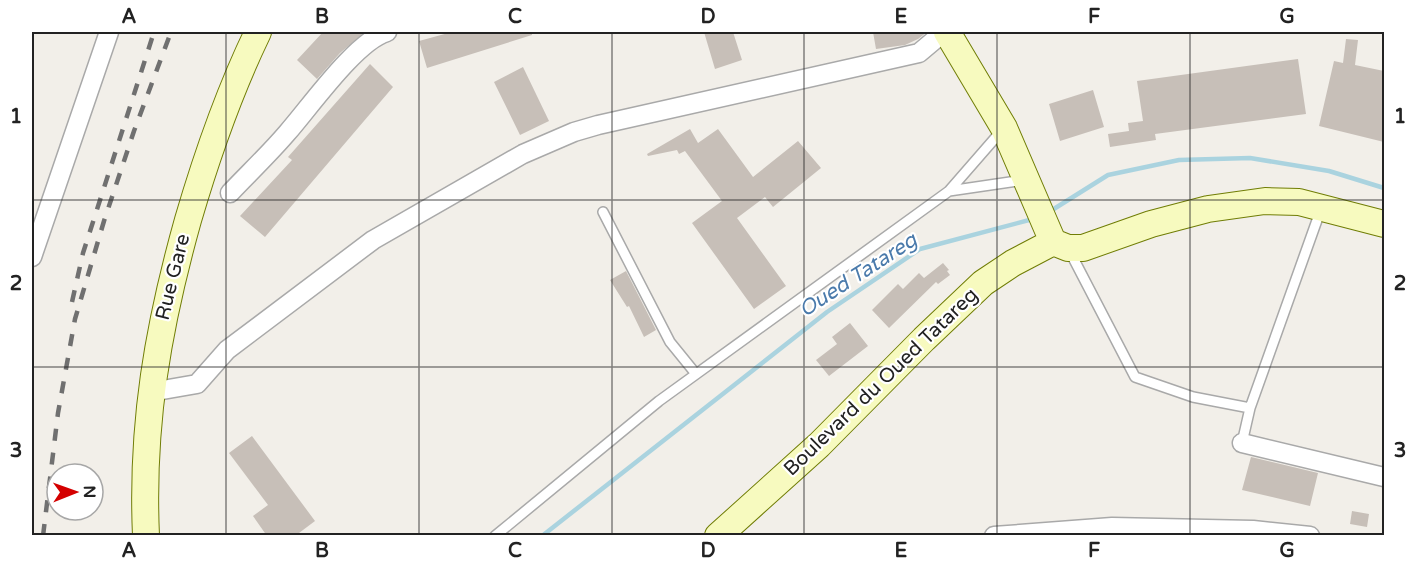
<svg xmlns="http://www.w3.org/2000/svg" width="1416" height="567" font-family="'Varela Round',sans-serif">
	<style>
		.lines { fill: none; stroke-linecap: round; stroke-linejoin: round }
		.stream { stroke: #aad3df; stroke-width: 4.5 }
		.building { fill: #c7bfb8 }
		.lane-casing { stroke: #a9a9a9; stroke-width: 12 }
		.street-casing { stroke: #a9a9a9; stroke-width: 21 }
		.secondary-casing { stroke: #707d05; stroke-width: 28 }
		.lane { stroke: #fff; stroke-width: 9 }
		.street { stroke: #fff; stroke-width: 18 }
		.secondary { stroke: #f7fabf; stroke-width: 26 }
		.rail { stroke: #707070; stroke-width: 4.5; stroke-dasharray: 12 12; stroke-linecap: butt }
		.grid { fill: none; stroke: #222; stroke-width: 1.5; stroke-opacity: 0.55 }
		.labels { text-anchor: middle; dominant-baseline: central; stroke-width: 4.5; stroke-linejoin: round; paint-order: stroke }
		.street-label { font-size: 20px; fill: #222; stroke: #fff }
		.water-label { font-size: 21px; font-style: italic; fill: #4a7aab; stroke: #fff }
		.neatline { fill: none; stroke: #222; stroke-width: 2 }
		.grid-label { font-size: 20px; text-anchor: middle; font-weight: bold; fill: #222 }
	</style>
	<rect width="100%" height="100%" fill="#f2efe9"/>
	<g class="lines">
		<!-- stream -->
		<path class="stream" d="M1049,212L1108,175L1179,160L1250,158L1329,171L1384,188
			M542,536L827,312L920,249L1033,219"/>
	</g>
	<!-- building -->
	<path class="building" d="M323,32H365L340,53L317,79L297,60Z
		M452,32H532V35L427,68L419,41Z
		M704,32H733L742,60L715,69Z
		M873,32H927L918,39L905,45L876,49Z
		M1346,39L1358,40L1355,65L1384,71V142L1319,126L1334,61L1343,63Z
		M1298,59L1306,114L1155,134L1156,140L1110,147L1108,134L1129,131L1128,123L1143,121L1137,81Z
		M370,64L393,87L265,237L240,216L292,160L288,157Z
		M523,67L549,121L520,135L494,82Z
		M1093,90L1104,127L1060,141L1049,104Z
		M690,129L698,143L718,129L753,177L798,141L821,168L773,207L765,197L737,218L786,286L754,309L692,223L722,201L685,151L679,154L677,150L648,156L647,154Z
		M943,263L949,270L947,271L950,275L938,284L936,282L889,328L872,310L898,284L903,289L919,273L924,278Z
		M626,271L656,330L644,337L629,306L627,307L610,280Z
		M850,323L868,346L829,376L816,360L837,344L832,337Z
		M252,436L315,521L295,536H267L253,516L268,505L229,453Z
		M1251,457L1318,473L1310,506L1242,490Z
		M1352,511L1369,514L1367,527L1350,524Z"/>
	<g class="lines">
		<!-- lane casing -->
		<g class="lane-casing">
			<path id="lane" d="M949,191L1024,180
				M603,212L670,342L696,374
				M1069,250L1135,377L1193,397L1250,408
				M1242,443L1250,408L1321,209
				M495,536L659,401L949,191L1003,129"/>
		</g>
		<!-- street casing -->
		<g class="street-casing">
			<path id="street" d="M230,193C249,173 269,154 287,133C310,107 356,41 387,32
				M32,257L109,32
				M151,392L197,384L227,350L373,240L523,154L574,132L598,125L919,53L944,32
				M1242,443L1384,477
				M994,536L1112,527L1253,530L1310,536"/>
		</g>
		<!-- secondary casing -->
		<g class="secondary-casing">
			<path id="secondary" d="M947,32L1004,128L1053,242L1068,248H1083L1151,224L1208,209L1265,201L1299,202L1384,224
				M146,536C141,424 158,327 188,220C207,155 229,92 258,32
				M718,536L819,445L924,339L983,283L1013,263L1053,242"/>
		</g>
		<!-- lane -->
		<use href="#lane" class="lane"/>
		<!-- street -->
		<use href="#street" class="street"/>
		<!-- secondary -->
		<use href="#secondary" class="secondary"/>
		<!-- rail -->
		<path class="rail" d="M72,302L83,253L154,32
			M43,536L58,413L75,319L104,221L134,131L171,32"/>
	</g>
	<!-- grid -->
	<path class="grid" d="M226,32V536M419,32V536M612,32V536M804,32V536M997,32V536M1190,32V536M32,200H1384M32,367H1384"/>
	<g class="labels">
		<!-- street labels -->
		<g class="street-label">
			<text transform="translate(173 277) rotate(-76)">Rue Gare</text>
			<text transform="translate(881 382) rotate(-44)">Boulevard du Oued Tatareg</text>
		</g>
		<!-- water labels -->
		<g class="water-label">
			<text transform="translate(858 275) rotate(-33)">Oued Tatareg</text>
		</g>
	</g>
	<!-- border -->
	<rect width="1416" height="567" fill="none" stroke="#ffffff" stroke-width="66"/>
	<!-- north arrow -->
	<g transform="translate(75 492) rotate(89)"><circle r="28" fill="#ffffff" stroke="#a7a7a7" stroke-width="1.5"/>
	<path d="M0-4.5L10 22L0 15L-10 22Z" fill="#d40000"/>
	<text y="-9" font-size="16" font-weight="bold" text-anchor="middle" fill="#222222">N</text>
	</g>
	<rect x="33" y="33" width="1350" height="501" class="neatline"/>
	<g class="grid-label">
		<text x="129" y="23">A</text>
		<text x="322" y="23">B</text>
		<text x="515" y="23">C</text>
		<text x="708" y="23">D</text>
		<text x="901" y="23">E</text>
		<text x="1094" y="23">F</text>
		<text x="1287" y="23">G</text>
		<text x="16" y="123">1</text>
		<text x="1400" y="123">1</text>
		<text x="16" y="290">2</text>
		<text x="1400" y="290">2</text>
		<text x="16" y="457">3</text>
		<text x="1400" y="457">3</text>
		<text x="129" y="557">A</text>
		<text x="322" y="557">B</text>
		<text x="515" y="557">C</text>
		<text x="708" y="557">D</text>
		<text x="901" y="557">E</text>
		<text x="1094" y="557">F</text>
		<text x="1287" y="557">G</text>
	</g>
</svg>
